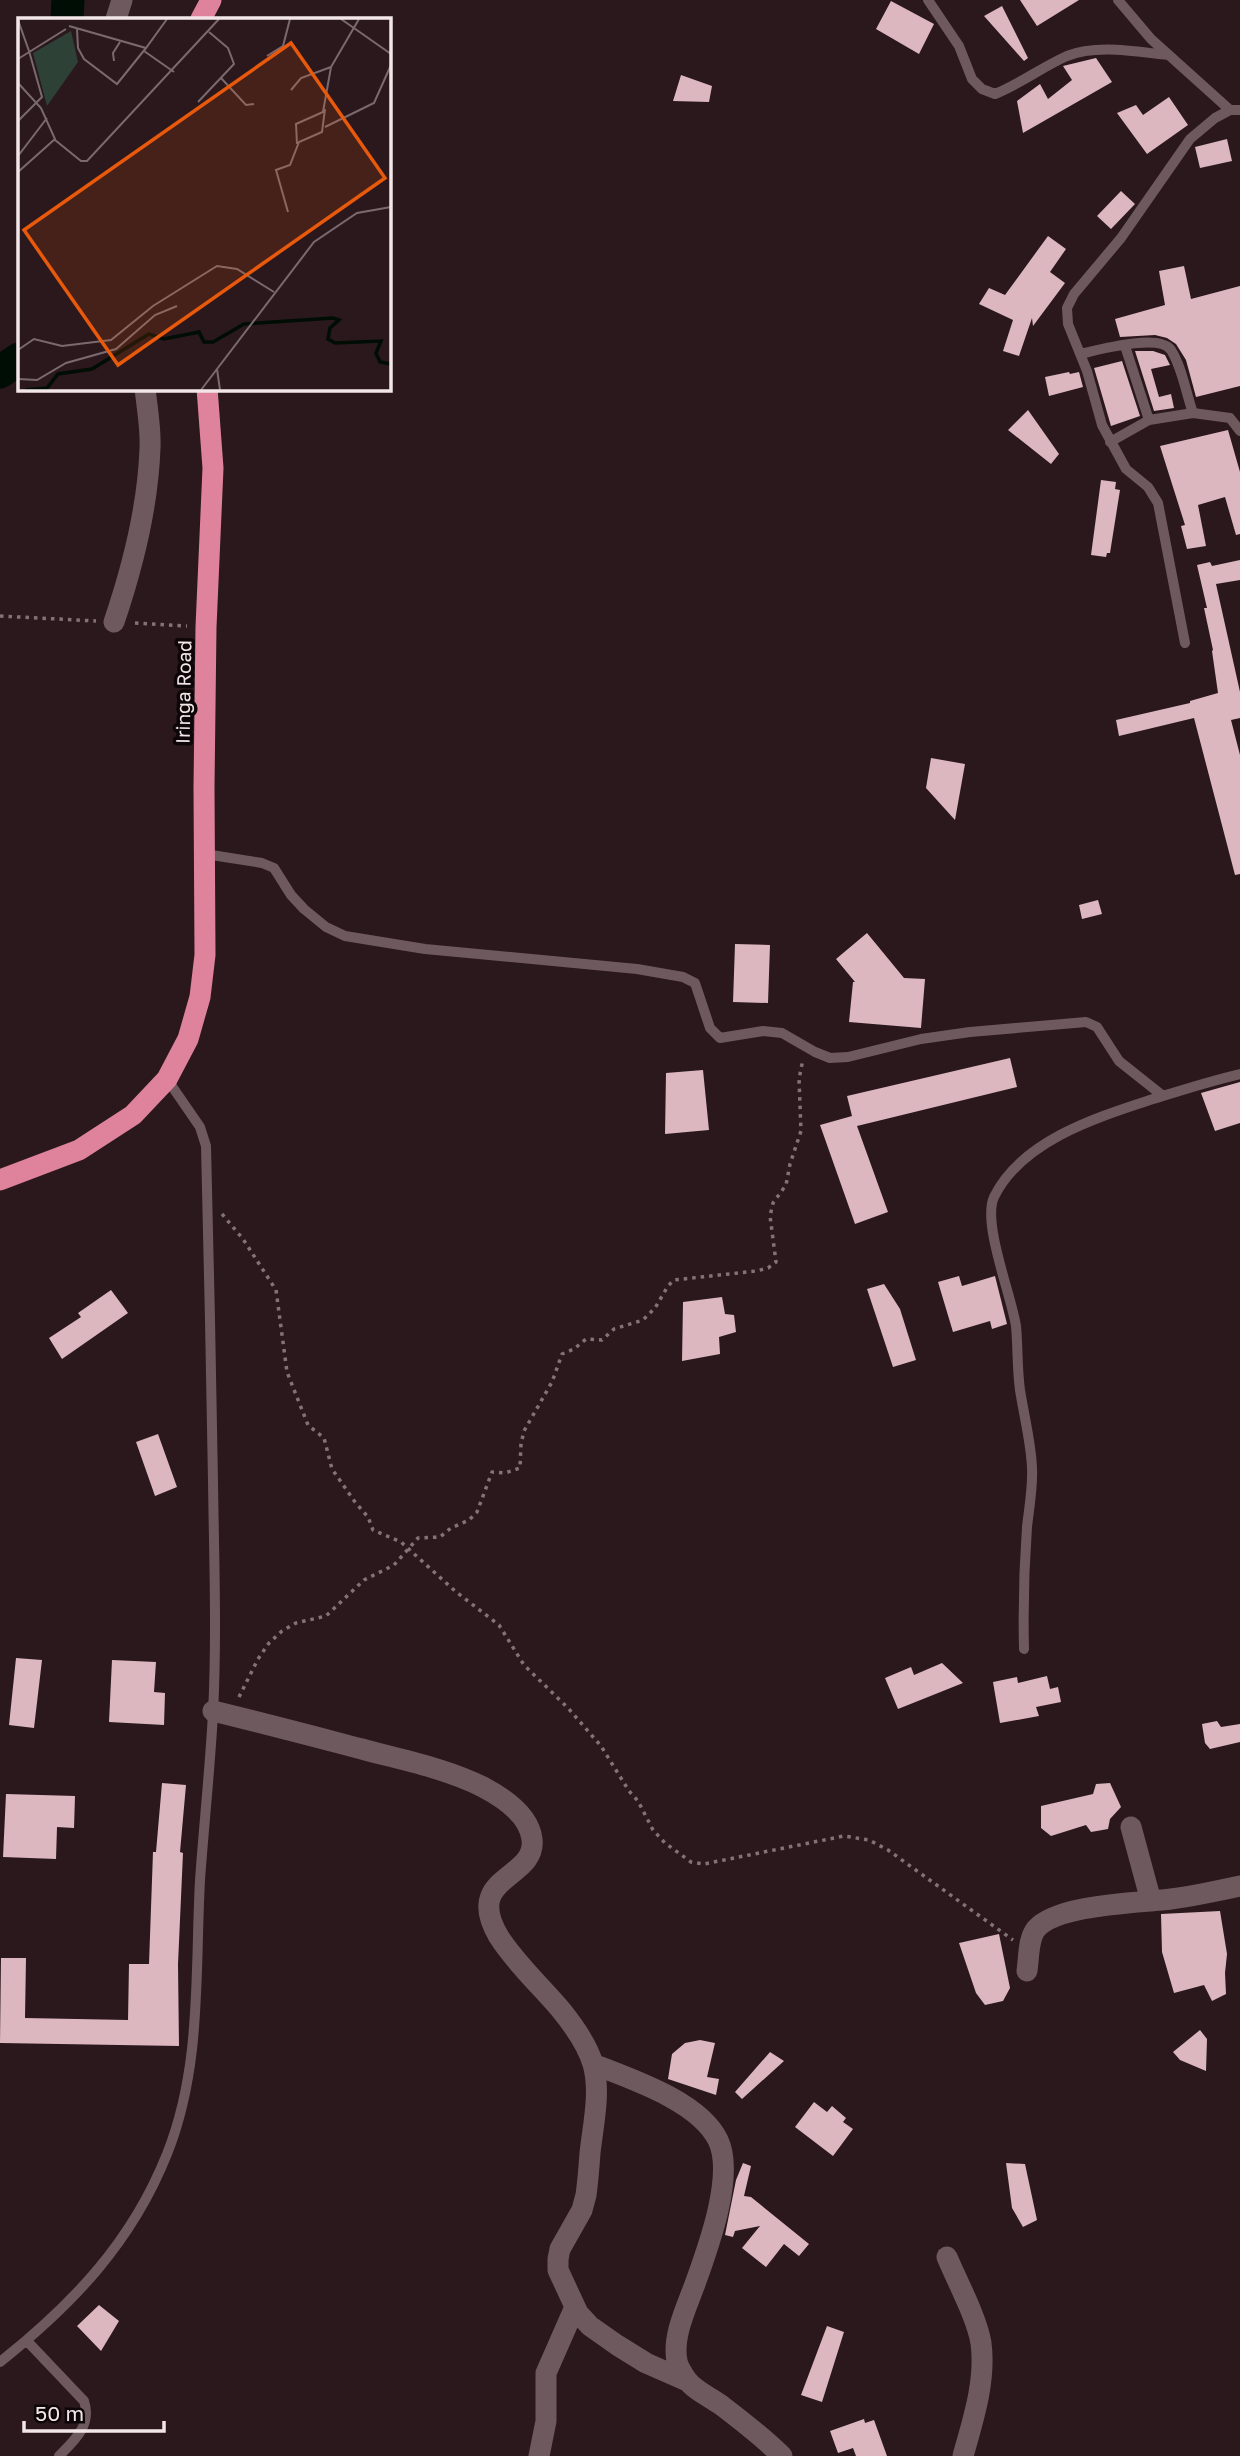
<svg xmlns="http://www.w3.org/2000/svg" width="1240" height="2456" font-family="'Golos Text',sans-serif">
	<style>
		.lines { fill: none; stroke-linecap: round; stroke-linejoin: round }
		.river { stroke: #000d05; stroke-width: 33 }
		.building { fill: #dcb7c0 }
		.path { stroke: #837377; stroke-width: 3.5; stroke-dasharray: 3.5 5; stroke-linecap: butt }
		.lane { stroke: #6e595e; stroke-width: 10 }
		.street { stroke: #6e595e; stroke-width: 21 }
		.highway { stroke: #df839d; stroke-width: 21 }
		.labels { text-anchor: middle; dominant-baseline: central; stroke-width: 7; stroke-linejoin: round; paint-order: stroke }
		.street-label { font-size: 19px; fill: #f3e6e9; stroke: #0d0608 }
		.inset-river { fill: none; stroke: #000d05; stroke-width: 3.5 }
		.inset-road { fill: none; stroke: #7a6a6f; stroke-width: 2 }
		.view { fill: #e8590c; fill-opacity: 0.15; stroke: #e8590c; stroke-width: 3.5 }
		.inset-edge { fill: none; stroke: #f3e6e9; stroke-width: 3.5 }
	</style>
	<rect width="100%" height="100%" fill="#2a181d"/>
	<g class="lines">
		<!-- river -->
		<path class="river" d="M67,19L68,0
			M0,372L19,359"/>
	</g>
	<!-- building -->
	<path class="building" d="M1020,0H1079L1037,26Z
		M891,1L934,24L919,54L876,29Z
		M1002,6L1028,58L1024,61L984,16Z
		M1096,58L1112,82L1023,133L1017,101L1040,84L1048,99L1072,80L1063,66Z
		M681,75L712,86L709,102L673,101Z
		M1169,97L1188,125L1147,154L1117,113L1136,105L1143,115Z
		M1227,139L1232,161L1200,168L1195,147Z
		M1121,191L1135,204L1111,229L1097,216Z
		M1048,236L1066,249L1050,272L1065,283L1033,326L1032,318L1019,356L1003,351L1013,320L979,304L989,288L1005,295Z
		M1184,266L1191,299L1240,286V386L1196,397L1186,360L1176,344L1167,338L1155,335L1120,337L1115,319L1165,305L1159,271Z
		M1135,351H1153L1165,355L1170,365L1151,369L1159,397L1171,394L1174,408L1154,411Z
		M1122,361L1140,416L1111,426L1094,368Z
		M1069,372L1070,374L1079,372L1083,387L1049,396L1045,377Z
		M1028,410L1059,454L1051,464L1008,430Z
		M1228,430L1240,472V534L1236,535L1225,497L1198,505L1206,546L1187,549L1181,526L1185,525L1160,446Z
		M1101,480L1116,482L1115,489L1120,490L1110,553H1107L1106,557L1091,555Z
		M1240,560V580L1216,584L1240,692V718L1231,720L1240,755V874L1235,875L1194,718L1119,736L1116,720L1190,703V701L1218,693L1212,651L1213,650L1204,608H1207L1197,565L1210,562L1212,566Z
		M931,758L965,764L955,820L926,788Z
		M1098,900L1102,914L1082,919L1079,905Z
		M867,933L904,978L925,979L921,1028L849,1022L853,982H855L836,959Z
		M735,944L770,945L768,1003L733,1002Z
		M1010,1058L1017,1087L857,1126L888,1212L855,1224L820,1125L852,1116L847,1096Z
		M703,1070L709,1130L665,1134L666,1073Z
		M1240,1082V1123L1215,1131L1201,1093Z
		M959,1276L962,1286L995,1276L1007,1324L992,1329L990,1321L953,1332L938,1282Z
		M884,1284L900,1309L916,1360L893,1367L867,1289Z
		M111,1290L128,1313L62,1359L49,1338L81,1317L78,1313Z
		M722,1297L725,1314L734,1315L736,1332L719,1337L720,1354L682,1361L683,1302Z
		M158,1434L177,1487L155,1496L136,1442Z
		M16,1658L42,1660L34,1728L9,1725Z
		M112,1660L156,1662L154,1692L165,1693L164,1725L109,1722Z
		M942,1663L963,1683L898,1709L885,1678L911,1667L914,1675Z
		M1047,1676L1050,1689L1058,1687L1061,1702L1036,1707L1039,1716L1000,1723L993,1682L1017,1677L1018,1683Z
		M1217,1721L1221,1727L1240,1724V1742L1210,1749L1205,1743L1202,1724Z
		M162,1783L186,1785L180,1852L183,1853L178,1964L179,2046L0,2043L1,1958H26L25,2018L128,2020L129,1964H149L153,1852H156Z
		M1110,1783L1121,1807L1110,1819L1108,1829L1091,1832L1086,1825L1051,1836L1041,1828V1806L1093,1794L1096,1784Z
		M6,1794L75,1796L74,1828L57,1827L56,1859L3,1857Z
		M1220,1911L1227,1954L1225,1973L1226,1994L1212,2001L1204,1985L1174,1993L1162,1952L1161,1914Z
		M999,1934L1010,1988L1003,2001L985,2005L976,1993L959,1943Z
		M1200,2030L1207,2039L1206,2071L1180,2060L1173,2052Z
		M700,2040L715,2043L707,2077L719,2079L716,2095L668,2079L672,2054L685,2043Z
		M770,2052L784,2061L742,2099L735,2092Z
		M814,2102L827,2112L832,2106L846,2118L843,2122L853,2129L833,2156L795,2127Z
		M743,2163L751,2166L744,2196L751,2197L809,2244L799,2256L784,2244L766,2267L742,2248L760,2226L735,2231L733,2237L725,2235L736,2180Z
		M1006,2163L1025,2164L1037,2220L1023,2227L1012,2208Z
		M99,2305L119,2321L101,2351L77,2326Z
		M827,2326L844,2332L822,2402L801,2395Z
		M864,2419L865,2423L874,2420L887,2456H856L853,2448L838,2453L830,2431Z"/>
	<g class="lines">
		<!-- path -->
		<path class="path" d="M0,616L96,621
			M135,623L187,626
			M222,1214L243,1239L276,1290L287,1372L308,1425L324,1438L332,1469L355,1502L368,1517L373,1530L401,1542L455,1591L499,1625L524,1665L568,1708L601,1746L629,1791L638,1801L653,1830L665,1843L691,1862L704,1864L844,1836L869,1840L888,1850L1013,1940
			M239,1697L258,1659L269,1643L282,1631L296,1623L326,1616L364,1580L394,1565L418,1538L440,1537L451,1528L469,1520L477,1512L492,1472L505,1473L520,1468L521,1444L524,1431L552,1382L562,1354L574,1349L586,1339L602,1340L614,1329L643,1320L655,1308L668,1286L674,1280L756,1271L768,1268L776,1262L770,1216L773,1203L786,1185L790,1164L801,1131L799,1079L803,1059"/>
		<!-- lane -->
		<path class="lane" d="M928,0L959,46L972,79L982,89L995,94C1020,84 1042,67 1067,56C1097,44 1137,52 1168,55
			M1118,0L1151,39L1230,110
			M1125,346L1149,420
			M1080,354C1098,350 1159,333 1171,350C1182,367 1186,393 1193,413
			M1110,442L1149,420L1193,413L1230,418L1240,431
			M1185,643L1158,503L1148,487L1126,469L1102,425L1087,371L1068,324L1067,308L1074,294L1121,238L1190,139L1215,118L1230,110H1240
			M205,854L262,863L274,868L291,895L304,909L326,927L345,936L425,949L637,969L683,977L695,983L710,1028L720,1038L763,1031L782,1033L815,1052L830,1058L848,1057L921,1039L970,1032L1086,1022L1097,1027L1119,1061L1163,1096
			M1024,1649C1023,1608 1024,1568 1027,1527C1029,1508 1033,1488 1032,1468C1031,1442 1024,1416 1020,1390C1017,1369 1018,1347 1016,1326C1011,1294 982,1223 994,1197C1022,1140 1098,1117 1153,1099C1182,1090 1210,1081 1240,1074
			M27,2341L84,2401C92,2425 75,2440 59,2456
			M0,2362C73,2304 132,2242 167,2154C202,2067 195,1972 200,1880C204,1824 210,1769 213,1713C217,1636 214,1558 213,1481C211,1369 209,1258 206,1146L200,1127L167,1079"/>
		<!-- street -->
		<path class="street" d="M116,19L122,0
			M114,622C133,566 148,507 150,448C151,428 147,408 145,388
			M213,1711C263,1723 312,1736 362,1749C402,1760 445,1768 483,1787C502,1797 529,1815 532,1839C537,1880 462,1875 499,1937C516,1964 541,1986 561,2010C574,2026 587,2044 593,2064C601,2092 593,2125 590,2153C589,2167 588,2181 586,2195L582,2210L560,2249L558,2259V2270L578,2313L590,2326L617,2345L646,2363L687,2381
			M1131,1827L1151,1901
			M1027,1971C1029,1958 1028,1939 1036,1929C1057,1904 1139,1903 1171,1899C1194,1896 1217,1891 1240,1886
			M593,2064C631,2079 699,2101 718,2140C735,2175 708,2248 695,2284C687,2306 672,2336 677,2361C678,2366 683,2375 687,2380C694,2390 710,2397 721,2405C742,2421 763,2437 782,2456
			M947,2257C957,2281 977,2318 981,2343C986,2381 973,2420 963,2456
			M539,2456L546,2421V2373L575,2307"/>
		<!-- highway -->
		<path class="highway" d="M201,19L211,0
			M0,1180L79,1150L133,1115L167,1079L188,1039L200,997L205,955L204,787L206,627L213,468L207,388"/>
	</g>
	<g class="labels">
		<!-- street labels -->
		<g class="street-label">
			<text transform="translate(183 692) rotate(-89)">Iringa Road</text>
		</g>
	</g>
	<!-- overview -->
	<g transform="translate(18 18)">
		<rect width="373" height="373" fill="#2a181d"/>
		<path d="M53,13L60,44L29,88L15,35Z" fill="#2e4137"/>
		<path class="inset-river" d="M7,372L29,370L40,356L74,351L131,316L146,321L181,314L186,324H195L226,306L315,300L321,302L312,310L310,321L317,325L363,323L358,335L362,344L373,346"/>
		<path class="inset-road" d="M323,1L373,36M0,2L11,33M51,8L128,30L149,1M59,11L60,30L66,41L99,66L128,30M126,33L156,54M249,38L265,28L272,1M0,41L48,11M96,43L95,35L102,24M203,60L228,87L236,86M0,65L23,90L37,121L0,154M273,72L283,60L313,49M180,84L216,46L210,30L191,14M0,103L24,79L11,33M307,109L356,85L373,47M37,122L63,143H69L201,1M279,126L278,106L305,94L313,49L341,1M0,138L29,100M270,194L258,152L272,147L281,124L304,114L307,91M0,332L16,321L44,328L93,322L135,288L199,248L219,251L256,274M199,351L202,372M0,361L19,362L48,345L98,331L137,297L159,288M183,372L296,224L339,195L373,189"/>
		<path class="view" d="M273,25L367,160L100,347L6,212Z"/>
		<rect width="373" height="373" class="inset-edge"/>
	</g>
	<!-- scale -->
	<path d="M24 2421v10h140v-10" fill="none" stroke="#f3e6e9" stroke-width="3.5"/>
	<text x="35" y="2421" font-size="21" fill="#f3e6e9" stroke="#0d0608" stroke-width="5" paint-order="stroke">50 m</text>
</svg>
